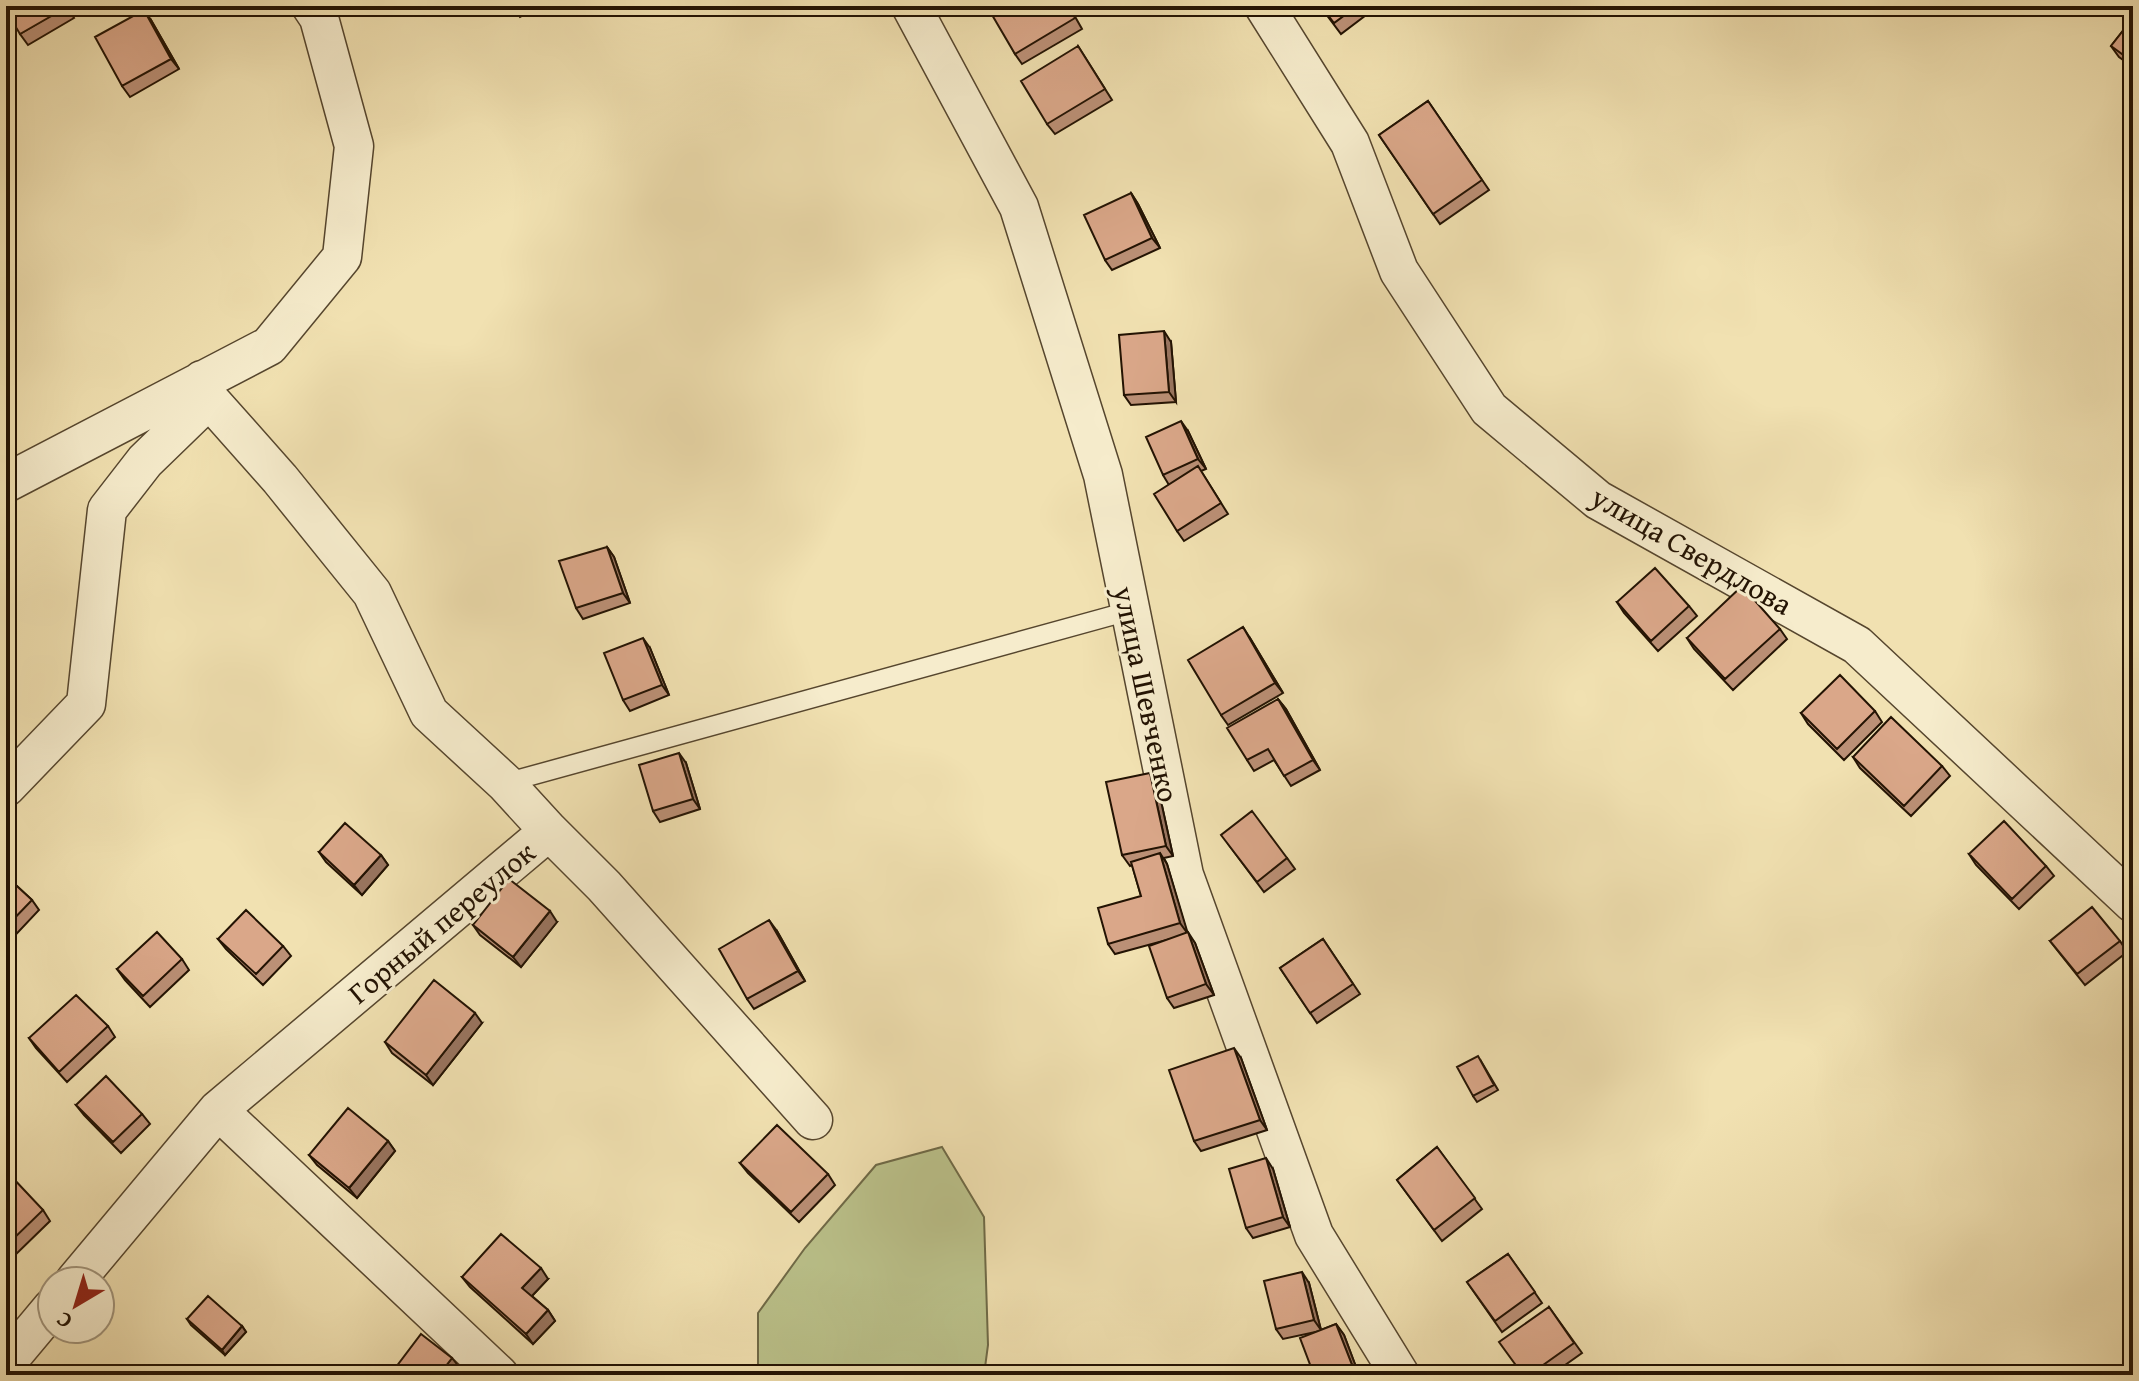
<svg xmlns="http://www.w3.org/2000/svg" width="2139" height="1381" font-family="'Gentium Book Plus',serif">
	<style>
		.green { fill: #bbc28b; stroke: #6f6a47; stroke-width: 2 }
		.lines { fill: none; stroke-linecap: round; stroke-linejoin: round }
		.service-casing { stroke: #56462e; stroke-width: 21 }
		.minor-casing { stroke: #56462e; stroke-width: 41 }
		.service { stroke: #f6eccc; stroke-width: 18 }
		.minor { stroke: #f6eccc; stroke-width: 38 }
		.wall { fill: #bb9076; stroke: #231303; stroke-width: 2 }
		.shaded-wall { fill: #997560; stroke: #231303; stroke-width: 2 }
		.building { fill: #daa789; stroke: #231303; stroke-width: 2 }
		.labels { text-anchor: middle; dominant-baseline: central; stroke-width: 6; stroke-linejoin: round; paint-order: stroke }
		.street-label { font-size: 30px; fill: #231303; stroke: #f6eccc }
	</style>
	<rect width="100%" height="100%" fill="#f1e1b1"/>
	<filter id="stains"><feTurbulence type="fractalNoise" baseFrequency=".0025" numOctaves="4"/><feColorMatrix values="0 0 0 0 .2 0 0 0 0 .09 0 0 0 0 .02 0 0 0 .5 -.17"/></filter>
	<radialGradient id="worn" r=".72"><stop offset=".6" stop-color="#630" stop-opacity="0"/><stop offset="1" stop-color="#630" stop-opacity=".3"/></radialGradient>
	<!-- green -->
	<path class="green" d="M942,1147L984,1217L988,1345L984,1375H758V1313L805,1248L876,1165Z"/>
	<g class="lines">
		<!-- service casing -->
		<g class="service-casing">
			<path id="service" d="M505,783L1129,611"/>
		</g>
		<!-- minor casing -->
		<g class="minor-casing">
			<path id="minor" d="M911,6L1019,207L1103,475L1184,875L1314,1235L1400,1375
				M1264,6L1350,143L1399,271L1489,409L1598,500L1857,645L2133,903
				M202,380L209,399L280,479L372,593L429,713L505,783L549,831L604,886L813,1120
				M6,483L269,346L342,257L354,146L319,18L311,6
				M6,787L86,704L107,510L145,461L209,399
				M218,1110L499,1375
				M75,1281L218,1110L549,831
				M6,1363L52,1308"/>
		</g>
		<!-- service -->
		<use href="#service" class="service"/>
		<!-- minor -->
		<use href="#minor" class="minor"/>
	</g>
	<!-- wall -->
	<path class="wall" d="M67,6L74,18L28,45L20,34Z
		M513,6H540L520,17Z
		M993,6H1069L1082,29L1022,64L1015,54Z
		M1320,6H1378L1341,34Z
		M2133,18V67L2119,57L2111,46Z
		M151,20L179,69L130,97L122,86Z
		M1078,46L1112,100L1055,134L1047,124Z
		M1428,101L1489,190L1440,224L1379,135Z
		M1131,193L1138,204L1160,248L1112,270L1105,260Z
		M1171,342L1176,402L1131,405L1124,395Z
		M1188,431L1206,469L1201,471L1228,514L1184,541L1177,531L1169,485L1163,475Z
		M607,547L614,557L630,603L583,619L576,608Z
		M1617,602L1689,606L1697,616L1658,651L1624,613Z
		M1780,629L1787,639L1733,690L1694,649L1687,638Z
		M1250,638L1283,693L1228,725L1221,715Z
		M650,648L669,695L630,711L623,700Z
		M1278,699L1286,709L1320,770L1291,786L1274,760L1254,771L1247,760Z
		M1875,711L1882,722L1844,760L1808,724L1801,713Z
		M1853,757L1942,766L1950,776L1911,816L1860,768Z
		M686,763L700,809L660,822L653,811Z
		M1157,783L1173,856L1164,858L1167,864L1187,933L1195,943L1214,995L1174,1008L1167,998L1170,939L1115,954L1108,944L1141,896L1132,865L1130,866L1122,855Z
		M1229,845L1287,858L1295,869L1264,892Z
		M319,852L381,855L388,865L362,895L326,862Z
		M1969,854L2046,866L2054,876L2019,909L1976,865Z
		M6,876L32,900L39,910L6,945Z
		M557,922L521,967L480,935L473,925Z
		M777,931L805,981L754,1009L747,999Z
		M218,939L283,946L291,956L263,985L226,949Z
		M1323,939L1360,994L1317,1023L1280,968Z
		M2050,941H2120L2127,952L2085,985Z
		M182,959L189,970L150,1007L125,980L117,969Z
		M482,1023L433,1085L392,1053L385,1042Z
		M108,1026L115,1037L67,1082L36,1048L29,1038Z
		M1241,1058L1267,1130L1201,1151L1194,1141Z
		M1481,1061L1498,1090L1477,1102L1473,1096Z
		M76,1105L142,1114L150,1124L121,1153L84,1115Z
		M388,1141L395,1151L357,1198L317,1165L309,1155Z
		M1437,1147L1482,1209L1442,1241L1397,1180Z
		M740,1163L828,1174L835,1185L799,1222L748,1173Z
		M1273,1169L1290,1227L1253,1238L1246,1228Z
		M6,1181L43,1210L50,1221L8,1262L6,1259Z
		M1508,1254L1542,1303L1502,1332L1467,1282Z
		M462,1277L548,1279L532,1296L548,1310L555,1321L533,1344L470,1287Z
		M1309,1283L1321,1330L1336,1324L1344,1335L1359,1375H1314L1320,1331L1283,1339L1276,1329Z
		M1549,1307L1582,1353L1551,1375H1522Z
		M187,1319L242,1326L246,1332L225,1355L191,1325Z"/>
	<!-- shaded-wall -->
	<path class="shaded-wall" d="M144,10L151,20L179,69L171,59Z
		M1131,193L1138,204L1160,248L1152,238Z
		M1164,331L1171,342L1176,402L1169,392Z
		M1181,421L1188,431L1206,469L1198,459Z
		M607,547L614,557L630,603L623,593Z
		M1243,627L1250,638L1283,693L1275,683Z
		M643,638L650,648L669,695L662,685Z
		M1278,699L1286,709L1320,770L1313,760Z
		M679,753L686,763L700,809L693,799Z
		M1150,773L1157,783L1173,856L1166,846Z
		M1160,853L1167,864L1188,934L1180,923Z
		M381,855L388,865L362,895L354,885Z
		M550,911L557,922L521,967L513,957Z
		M769,920L777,931L805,981L798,971Z
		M1188,932L1195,943L1214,995L1206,984Z
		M475,1013L482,1023L433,1085L426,1075Z
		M1234,1048L1241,1058L1267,1130L1260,1120Z
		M388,1141L395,1151L357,1198L349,1188Z
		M1266,1158L1273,1169L1290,1227L1283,1217Z
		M541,1268L548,1279L530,1298L522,1288Z
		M1302,1272L1309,1283L1321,1330L1314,1320Z
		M548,1310L555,1321L533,1344L526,1334Z
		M1336,1324L1344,1335L1359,1375H1357L1354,1370Z
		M242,1326L246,1332L225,1355L222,1350Z
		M452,1358L460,1368L454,1375H439Z"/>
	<!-- building -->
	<path class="building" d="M6,6H66L67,7L20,34L6,11Z
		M993,6H1067L1075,18L1015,54L988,8Z
		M1321,6H1357L1334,23Z
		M144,10L171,59L122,86L95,37Z
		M2133,18V62L2111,46Z
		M1078,46L1105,89L1047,124L1021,81Z
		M1428,101L1482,180L1433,214L1379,135Z
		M1131,193L1152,238L1105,260L1084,215Z
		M1164,331L1169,392L1124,395L1119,335Z
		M1181,421L1198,459L1163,475L1146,437Z
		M1198,466L1221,503L1177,531L1154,494Z
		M607,547L623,593L576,608L559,561Z
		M1655,568L1689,606L1651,641L1617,602Z
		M1742,586L1780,629L1725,679L1687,638Z
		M1243,627L1275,683L1221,715L1188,660Z
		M643,638L662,685L623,700L604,653Z
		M1840,675L1875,711L1837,749L1801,713Z
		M1278,699L1313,760L1284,776L1268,749L1247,760L1227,728Z
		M1891,717L1942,766L1904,806L1853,757Z
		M679,753L693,799L653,811L639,765Z
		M1150,773L1166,846L1122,855L1106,782Z
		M2133,803V820L2125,810Z
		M1252,811L1287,858L1257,882L1221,835Z
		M2004,821L2046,866L2012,899L1969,854Z
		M345,823L381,855L354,885L319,852Z
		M1160,853L1180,923L1108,944L1098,908L1141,896L1131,862Z
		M6,876L32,900L6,927Z
		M509,879L550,911L513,957L473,925Z
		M2092,907L2120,941L2077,974L2050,941Z
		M246,910L283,946L256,974L218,939Z
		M769,920L798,971L747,999L719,949Z
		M157,932L182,959L143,996L117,969Z
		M1188,932L1206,984L1167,998L1149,946Z
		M1323,939L1353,984L1310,1013L1280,968Z
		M434,980L475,1013L426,1075L385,1042Z
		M76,995L108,1026L59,1072L29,1038Z
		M2133,1021V1032L2127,1027Z
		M1234,1048L1260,1120L1194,1141L1169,1070Z
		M1478,1056L1494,1085L1473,1096L1457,1067Z
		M106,1076L142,1114L113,1142L76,1105Z
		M348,1108L388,1141L349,1188L309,1155Z
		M777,1125L828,1174L791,1212L740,1163Z
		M1437,1147L1475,1198L1434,1230L1397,1180Z
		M1266,1158L1283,1217L1246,1228L1229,1169Z
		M11,1176L43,1210L6,1246V1181Z
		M501,1234L541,1268L522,1288L548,1310L526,1334L462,1277Z
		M1508,1254L1535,1292L1495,1321L1467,1282Z
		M1302,1272L1314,1320L1276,1329L1264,1281Z
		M208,1296L242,1326L222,1350L187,1319Z
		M1549,1307L1574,1343L1529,1375H1523L1499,1342Z
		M1336,1324L1354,1370L1342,1375H1314L1300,1338Z
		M421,1334L452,1358L439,1375H390Z"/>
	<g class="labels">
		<!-- street labels -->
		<g class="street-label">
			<text transform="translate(1692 550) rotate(30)">улица Свердлова</text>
			<text transform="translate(1147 694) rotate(78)">улица Шевченко</text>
			<text transform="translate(441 922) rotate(-40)">Горный переулок</text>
		</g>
	</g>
	<!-- margin -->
	<rect width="2139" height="1381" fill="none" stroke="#f1e1b1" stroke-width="32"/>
	<rect x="8" y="8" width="2123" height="1365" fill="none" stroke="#231303" stroke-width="4"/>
	<rect x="16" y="16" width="2107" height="1349" fill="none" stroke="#231303" stroke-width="2"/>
	<!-- north arrow -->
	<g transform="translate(76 1305) rotate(218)"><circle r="38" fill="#f6eccc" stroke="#a2957c" stroke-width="2"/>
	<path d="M0-6L14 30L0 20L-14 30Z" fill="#8f2418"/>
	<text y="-12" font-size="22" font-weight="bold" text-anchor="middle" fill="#231303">С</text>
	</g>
	<rect width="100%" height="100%" filter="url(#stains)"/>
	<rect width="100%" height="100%" fill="url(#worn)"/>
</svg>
